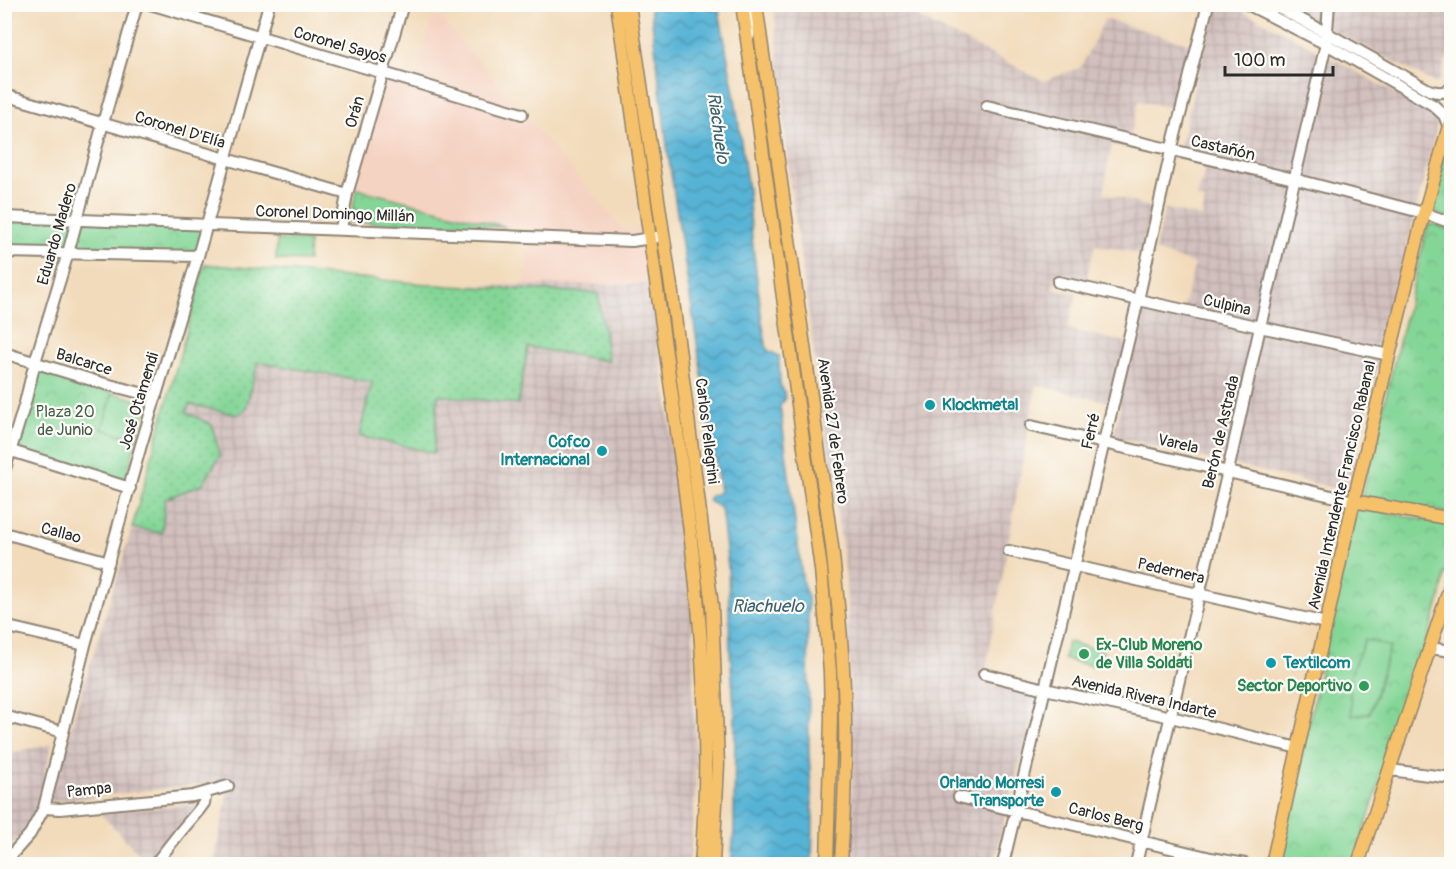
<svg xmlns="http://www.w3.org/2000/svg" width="1456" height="869" font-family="Pangolin,sans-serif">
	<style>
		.built { fill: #f5d3c2 }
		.industrial { fill: url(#industrial-grid) }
		.grass { fill: url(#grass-dots); stroke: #588061; stroke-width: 1.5 }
		.park { fill: url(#park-crowns); stroke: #588061; stroke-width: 1.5 }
		.garden { fill: #84d697; stroke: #588061; stroke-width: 1.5 }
		.water { fill: url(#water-waves); stroke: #416f80; stroke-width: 1.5 }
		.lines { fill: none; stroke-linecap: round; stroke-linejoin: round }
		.minor-casing { stroke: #8e8373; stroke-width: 14 }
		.major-casing { stroke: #8e8373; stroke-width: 15 }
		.minor { stroke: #fff; stroke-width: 10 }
		.major { stroke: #f5c16b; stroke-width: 12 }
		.culture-dot { fill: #0f9aa8; stroke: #fdfcf7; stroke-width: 2 }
		.leisure-dot { fill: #2e9e5b; stroke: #fdfcf7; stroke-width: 2 }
		.labels { text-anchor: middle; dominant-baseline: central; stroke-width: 4.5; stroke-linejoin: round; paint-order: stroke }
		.street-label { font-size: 16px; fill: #2b2b2b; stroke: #fdfcf7 }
		.culture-label { font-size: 16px; font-weight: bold; fill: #0d838f; stroke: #fdfcf7; text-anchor: start }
		.park-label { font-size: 16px; fill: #465e4b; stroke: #fdfcf7 }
		.leisure-label { font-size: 16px; font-weight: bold; fill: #27864d; stroke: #fdfcf7; text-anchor: start }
		.water-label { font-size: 18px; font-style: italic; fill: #3d616f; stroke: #fdfcf7 }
	</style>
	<defs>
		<pattern id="industrial-grid" width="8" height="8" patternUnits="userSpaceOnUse" patternTransform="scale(1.5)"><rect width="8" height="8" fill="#d1c0bd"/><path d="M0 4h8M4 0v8" fill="none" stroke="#b4a5a3"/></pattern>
		<pattern id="grass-dots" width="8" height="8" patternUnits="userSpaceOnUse" patternTransform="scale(1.5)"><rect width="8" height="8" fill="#84d697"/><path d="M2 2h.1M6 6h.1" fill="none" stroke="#72b882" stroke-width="1.8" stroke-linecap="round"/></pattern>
		<pattern id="park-crowns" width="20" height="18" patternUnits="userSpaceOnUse" patternTransform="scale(1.5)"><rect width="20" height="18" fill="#84d697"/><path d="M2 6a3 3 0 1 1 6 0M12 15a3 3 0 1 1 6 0" fill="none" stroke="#72b882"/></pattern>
		<pattern id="water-waves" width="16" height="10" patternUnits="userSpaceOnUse" patternTransform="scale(1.5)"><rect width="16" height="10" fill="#57b3d5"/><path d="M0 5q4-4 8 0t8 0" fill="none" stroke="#4892ad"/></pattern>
	</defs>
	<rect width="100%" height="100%" fill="#fdfcf7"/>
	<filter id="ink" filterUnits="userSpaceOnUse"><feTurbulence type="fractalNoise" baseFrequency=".0167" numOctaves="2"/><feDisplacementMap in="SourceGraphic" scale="12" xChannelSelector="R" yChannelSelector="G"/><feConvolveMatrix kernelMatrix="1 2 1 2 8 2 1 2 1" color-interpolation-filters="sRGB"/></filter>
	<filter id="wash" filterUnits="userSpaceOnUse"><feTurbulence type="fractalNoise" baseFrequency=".008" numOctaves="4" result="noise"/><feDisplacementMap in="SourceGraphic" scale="24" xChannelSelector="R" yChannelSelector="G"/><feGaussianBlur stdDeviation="1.35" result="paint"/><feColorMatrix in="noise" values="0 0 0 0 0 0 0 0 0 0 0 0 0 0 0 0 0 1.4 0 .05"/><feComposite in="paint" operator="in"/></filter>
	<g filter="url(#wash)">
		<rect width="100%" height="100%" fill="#f2dbbb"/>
		<!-- built -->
		<path class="built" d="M434,10L623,229L641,228L650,284L524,286L532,225L506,227L358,189L347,184L376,63L417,76Z"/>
		<!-- industrial -->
		<path class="industrial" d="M774,5H894L1044,81L1081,67L1105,19L1194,45L1176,109L1139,101L1127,147L1111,145L1104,193L1152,208L1141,254L1095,245L1086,280L1056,274L1054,289L1077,293L1067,329L1135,344L1144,307L1181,315L1195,264L1155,251L1165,209L1202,217L1205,200L1197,198L1209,155L1180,147L1214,5H1230L1286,33L1439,117L1347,491L1113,437L1121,405L1036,385L984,680L1039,695L1005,815L994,864H848L853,767L846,576L790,182Z
			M1284,5H1451V46L1439,81L1435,83Z
			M205,264L449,286L650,284L690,559L693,636L696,789L689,864H214L230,781L48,802L132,528Z
			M52,744L35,818L5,853V754Z
			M202,803L154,864H149L100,813Z"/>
		<!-- grass -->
		<path class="grass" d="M205,264L449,286L598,293L608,361L528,347L518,404L438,395L434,453L359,436L372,382L258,362L246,408L237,415L190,404L186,412L212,425L220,456L203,484L165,499L162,533L132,528Z"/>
		<!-- park -->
		<path class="park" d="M1451,124V220L1435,213L1431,208Z
			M357,189H358L506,227L349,222Z
			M5,217L207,224L198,256L5,252Z
			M1434,224L1451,231V514L1363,496L1362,494L1427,228L1430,225Z
			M39,371L113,393L102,429L137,439L125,481L16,449Z
			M1364,508L1451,525V555L1444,579L1440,600L1353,864H1278L1355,513L1359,509Z"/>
		<!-- garden -->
		<path class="garden" d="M277,240L309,241L308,261L276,260Z
			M113,393L148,403L137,439L102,429Z
			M1365,639L1390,647L1370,713L1352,716C1351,704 1348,689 1351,676C1353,663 1361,652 1365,639Z
			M1068,642L1103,651L1101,659L1093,657L1091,666L1064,659Z"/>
		<!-- water -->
		<path class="water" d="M650,5H718L735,98L748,190L751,229L762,321L767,350L779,356L780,384L784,392L785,400L780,405L803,584L808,598L809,753L813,820L812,864H731L734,830L735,720L730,651L728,567L721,508L708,501L710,496L720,492L668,154Z"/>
	</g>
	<g filter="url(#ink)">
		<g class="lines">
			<!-- minor casing -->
			<g class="minor-casing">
				<path id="minor" d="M150,4L522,114
					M1247,4L1326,44L1433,105L1444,115L1448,125
					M1271,4L1327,33L1429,90C1438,93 1443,93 1452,89
					M4,7L5,4
					M748,39L752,27L748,4
					M4,95L347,194
					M987,106L1294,179L1424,213L1452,223
					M4,217L632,241L657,237
					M341,229L347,194L403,4
					M4,252L198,256
					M1058,282L1260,327L1389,355
					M4,353L98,382L156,397
					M1031,426L1353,501
					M5,449L130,488
					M4,472L25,403L35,362L68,253L103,123L137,4
					M4,533L109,562
					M1009,551L1326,623
					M4,626L85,645
					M1429,648L1452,651
					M984,674L1045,689L1171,717L1298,748
					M4,716L63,732
					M1390,770L1452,778
					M959,797L1211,858L1245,864
					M44,808L60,809L193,796L228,786
					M4,863L30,834L44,808L85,645L141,445L198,256L269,4
					M155,864L181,831L198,811L204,803L206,793
					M1003,864L1138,300L1171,151L1208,4
					M1136,864L1228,471L1260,327L1326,44L1329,4"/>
			</g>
			<!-- major casing -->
			<g class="major-casing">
				<path id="major" d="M617,4C634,130 652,256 670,382C693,542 715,702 701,864
					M629,4L672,293L712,606L718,764L713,864
					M742,4L821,569L830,672L831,718L827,864
					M756,4L832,546C838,603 844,659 845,717C846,766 844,815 841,864
					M1353,501L1452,519
					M1272,864L1356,491L1421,225L1452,115
					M1358,864L1452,581"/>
			</g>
			<!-- minor -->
			<use href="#minor" class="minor"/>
			<!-- major -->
			<use href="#major" class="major"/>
		</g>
	</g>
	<!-- markers -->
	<g class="culture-dot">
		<circle cx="930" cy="405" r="6"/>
		<circle cx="602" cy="451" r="6"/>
		<circle cx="1271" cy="663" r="6"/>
		<circle cx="1056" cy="792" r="6"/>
	</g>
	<g class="leisure-dot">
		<circle cx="1084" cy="654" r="6"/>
		<circle cx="1364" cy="686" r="6"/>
	</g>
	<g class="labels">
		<!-- street labels -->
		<g class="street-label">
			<text transform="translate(340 45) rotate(16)">Coronel Sayos</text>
			<text transform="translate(355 112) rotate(-74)">Orán</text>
			<text transform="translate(180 130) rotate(17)">Coronel D'Elía</text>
			<text transform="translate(1223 148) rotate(13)">Castañón</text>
			<text transform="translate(335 214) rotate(2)">Coronel Domingo Millán</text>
			<text transform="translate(57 234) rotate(-74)">Eduardo Madero</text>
			<text transform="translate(1227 305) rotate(13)">Culpina</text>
			<text transform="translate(84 362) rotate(17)">Balcarce</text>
			<text transform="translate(139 401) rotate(-73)">José Otamendi</text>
			<text transform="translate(707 431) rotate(83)">Carlos Pellegrini</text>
			<text transform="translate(833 431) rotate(82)">Avenida 27 de Febrero</text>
			<text transform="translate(1091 431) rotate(-77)">Ferré</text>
			<text transform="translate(1221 432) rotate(-77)">Berón de Astrada</text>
			<text transform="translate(1178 444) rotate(13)">Varela</text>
			<text transform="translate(1342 485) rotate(-77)">Avenida Intendente Francisco Rabanal</text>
			<text transform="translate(61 533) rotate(15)">Callao</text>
			<text transform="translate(1171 571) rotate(13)">Pedernera</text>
			<text transform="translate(1144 697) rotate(13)">Avenida Rivera Indarte</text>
			<text transform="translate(89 790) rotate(-6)">Pampa</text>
			<text transform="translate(1106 817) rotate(14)">Carlos Berg</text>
		</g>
		<!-- culture labels -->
		<g class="culture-label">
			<text x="942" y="405">Klockmetal</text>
			<text x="590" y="442" text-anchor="end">Cofco<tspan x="590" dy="18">Internacional</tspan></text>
			<text x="1283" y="663">Textilcom</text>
			<text x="1044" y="783" text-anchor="end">Orlando Morresi<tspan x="1044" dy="18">Transporte</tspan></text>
		</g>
		<!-- park labels -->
		<g class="park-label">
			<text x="65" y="412">Plaza 20<tspan x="65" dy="18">de Junio</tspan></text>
		</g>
		<!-- leisure labels -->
		<g class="leisure-label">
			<text x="1096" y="645">Ex-Club Moreno<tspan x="1096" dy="18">de Villa Soldati</tspan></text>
			<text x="1352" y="686" text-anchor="end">Sector Deportivo</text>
		</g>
		<!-- water labels -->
		<g class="water-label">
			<text transform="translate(718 128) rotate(82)">Riachuelo</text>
			<text x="768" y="606">Riachuelo</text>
		</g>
	</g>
	<!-- margin -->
	<rect width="1456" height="869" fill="none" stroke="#fdfcf7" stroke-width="24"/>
	<!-- scale -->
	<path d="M1225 66v9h108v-9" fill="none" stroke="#2b2b2b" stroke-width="3"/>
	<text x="1234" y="66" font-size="18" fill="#2b2b2b" stroke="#fdfcf7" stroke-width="4.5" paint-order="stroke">100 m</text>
</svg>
